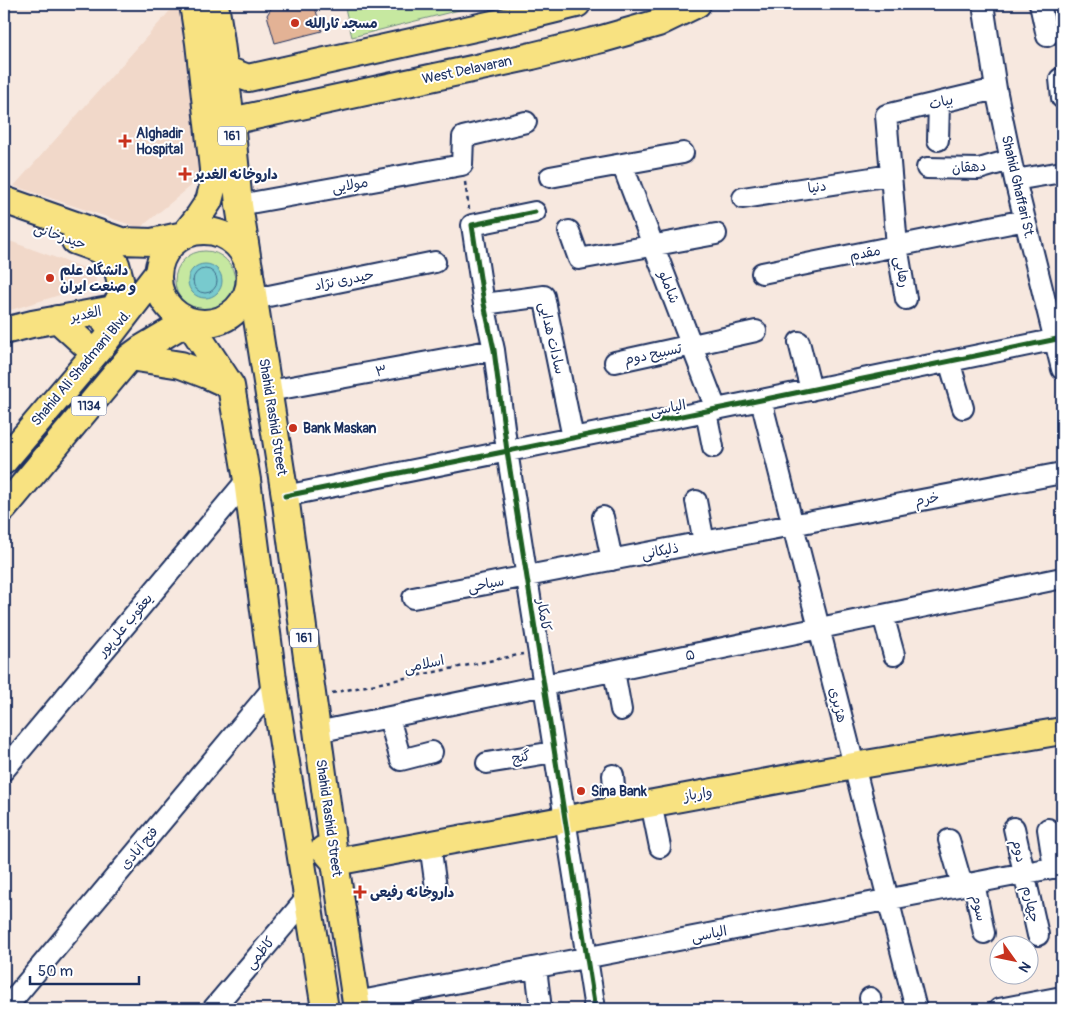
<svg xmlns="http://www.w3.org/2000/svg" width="1066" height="1013" font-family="Pangolin,'Playpen Sans Arabic',sans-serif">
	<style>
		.built { fill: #f1d8c9 }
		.green { fill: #c6e8a0; stroke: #708c7f }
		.water { fill: #78cace; stroke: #538ca1 }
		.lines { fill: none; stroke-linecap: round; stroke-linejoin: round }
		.shore { stroke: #406d8b; stroke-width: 1 }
		.building { fill: #e3b295; stroke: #1b2f5e }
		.minor-casing { stroke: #1b2f5e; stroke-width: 24 }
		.major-casing { stroke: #1b2f5e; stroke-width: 30 }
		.path { stroke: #1b2f5e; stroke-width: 2.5; stroke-dasharray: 4 4; stroke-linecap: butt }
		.minor { stroke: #fff; stroke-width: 20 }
		.major { stroke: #f8e281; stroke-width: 26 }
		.cycleway-casing { stroke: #fff; stroke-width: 8 }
		.cycleway { stroke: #1b5e20; stroke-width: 5 }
		.poi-dot { fill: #c8321e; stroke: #fff; stroke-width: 2 }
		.labels { text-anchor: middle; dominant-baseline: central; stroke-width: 4; stroke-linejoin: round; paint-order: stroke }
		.shield { fill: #fff; stroke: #5f6d8e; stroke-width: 1 }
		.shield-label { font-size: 12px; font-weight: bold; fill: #1b2f5e }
		.poi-label { font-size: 14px; font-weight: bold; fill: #1b2f5e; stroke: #fff; text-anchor: start }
		.street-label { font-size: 14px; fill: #1b2f5e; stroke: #fff }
	</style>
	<rect width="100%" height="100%" fill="#f7e8df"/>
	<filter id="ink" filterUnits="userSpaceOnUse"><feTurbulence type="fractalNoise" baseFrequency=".02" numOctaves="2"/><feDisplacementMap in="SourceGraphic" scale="10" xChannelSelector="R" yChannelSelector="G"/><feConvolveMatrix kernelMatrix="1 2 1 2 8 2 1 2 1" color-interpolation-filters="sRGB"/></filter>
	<g filter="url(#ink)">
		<!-- built -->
		<path class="built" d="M176,4H179L199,170L191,186L140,228L14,186Z
			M4,239L95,272L96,284L4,312Z"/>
		<!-- green -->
		<path class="green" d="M344,4H483L352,37Z
			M175 281a30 30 0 1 1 60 0a30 30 0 1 1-60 0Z"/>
		<!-- water -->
		<path class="water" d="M188 281a17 17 0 1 1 34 0a17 17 0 1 1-34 0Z"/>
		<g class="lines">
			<!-- shore -->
			<path class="shore" d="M193 281a12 12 0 1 1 24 0a12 12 0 1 1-24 0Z"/>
		</g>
		<!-- building -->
		<path class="building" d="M274,4H314L322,31L275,43L267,15Z"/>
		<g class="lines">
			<!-- minor casing -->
			<g class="minor-casing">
				<path id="minor" d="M983,4L996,89L1015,180L1062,369
					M1040,4L1047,36
					M1060,79L1062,98
					M938,140L939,103
					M622,164L716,409
					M927,168L979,169L1010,160
					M550,177L683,153
					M1015,180L1062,172
					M743,198L891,175
					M239,205L462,165L463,137L526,122
					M535,212L472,225L484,304L494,350L507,451L595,1009
					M569,231L579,259L716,234
					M762,273L1025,220
					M254,299L435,262
					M906,299L897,246L886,115L996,89
					M484,304L544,296L573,438
					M799,342L811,390
					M949,361L963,408
					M615,362L756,331
					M269,391L494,350
					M761,400L916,1009
					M706,412L713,447
					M285,496L761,400L1062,338
					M696,501L704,542
					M603,517L612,560
					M413,598L1062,473
					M883,615L894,655
					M614,671L621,710
					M389,718L401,760L432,752
					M317,732L1062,578
					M487,763L554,752
					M4,770L247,480
					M613,775L616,810
					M651,803L660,847
					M1014,828L1038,935
					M1048,829L1054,868
					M949,840L962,885
					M430,844L436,888
					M974,883L984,933
					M536,968L541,1009
					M870,998L872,1009
					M356,1002L1062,866
					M5,1009L274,687
					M213,1009L307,898
					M999,1009L1062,997"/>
			</g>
			<!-- major casing -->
			<g class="major-casing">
				<path id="major" d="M215,4L220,35L231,121L239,205L285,496L335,862L357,1009
					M224,69L248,78L520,18L577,4
					M231,121L532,56L602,39L658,23L697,4
					M4,200L121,241L152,242L184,235L199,216L209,201L213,186V169L199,43L193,4
					M158 277a46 46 0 1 1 92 0a46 46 0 1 1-92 0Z
					M75,241L100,250L116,264L120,279L121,296L106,323
					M57,319L90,349
					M4,331L32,324L114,309
					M130,357L181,365L207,375L231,386
					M4,461L104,343L158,273
					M4,508L130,357L141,349L188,321L231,386L247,480L274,687L325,1009
					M324,849L335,862L854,766L1062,731"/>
			</g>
			<!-- path -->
			<path class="path" d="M465,182L469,209
				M332,693L523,654"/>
			<!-- minor -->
			<use href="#minor" class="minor"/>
			<!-- major -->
			<use href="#major" class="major"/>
			<!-- cycleway casing -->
			<g class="cycleway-casing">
				<path id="cycleway" d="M535,212L472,225L484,304L494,350L507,451L595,1009
					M285,496L761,400L1062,338"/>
			</g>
			<!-- cycleway -->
			<use href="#cycleway" class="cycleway"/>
		</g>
	</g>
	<!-- markers -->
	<g class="poi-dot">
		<circle cx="295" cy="23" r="5"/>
		<path d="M122.5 133.5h5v5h5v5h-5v5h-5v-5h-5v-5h5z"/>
		<path d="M182.5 166.5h5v5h5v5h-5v5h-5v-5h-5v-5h5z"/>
		<circle cx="50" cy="278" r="5"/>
		<circle cx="293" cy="428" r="5"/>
		<circle cx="581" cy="791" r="5"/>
		<path d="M357.5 884.5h5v5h5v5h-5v5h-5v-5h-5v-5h5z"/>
	</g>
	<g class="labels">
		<!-- shield labels -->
		<g class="shield">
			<rect x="218" y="126.5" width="28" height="19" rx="4"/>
			<rect x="71.5" y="396.5" width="35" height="19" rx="4"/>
			<rect x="290" y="628.5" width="28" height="19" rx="4"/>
		</g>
		<g class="shield-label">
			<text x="232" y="136">161</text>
			<text x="89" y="406">1134</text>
			<text x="304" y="638">161</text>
		</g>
		<!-- poi labels -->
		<g class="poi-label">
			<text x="305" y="23">مسجد ثارالله</text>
			<text x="136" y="133">Alghadir<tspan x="136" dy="16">Hospital</tspan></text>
			<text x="195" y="174">داروخانه الغدیر</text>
			<text x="60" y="270">دانشگاه علم<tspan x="60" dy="16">و صنعت ایران</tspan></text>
			<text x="303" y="428">Bank Maskan</text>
			<text x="591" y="791">Sina Bank</text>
			<text x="370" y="892">داروخانه رفیعی</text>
		</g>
		<!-- street labels -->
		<g class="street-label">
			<text transform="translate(467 70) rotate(-12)">West Delavaran</text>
			<text transform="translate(941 102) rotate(-13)">بیات</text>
			<text transform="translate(969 167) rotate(-4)">دهقان</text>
			<text transform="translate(350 185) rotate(-10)">مولایی</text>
			<text transform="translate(817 187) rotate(-9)">دنیا</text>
			<text transform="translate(1018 187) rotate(77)">Shahid Ghaffari St.</text>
			<text transform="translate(60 236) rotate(19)">حیدرخانی</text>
			<text transform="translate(865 253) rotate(-11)">مقدم</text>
			<text transform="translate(902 272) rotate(80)">رهایی</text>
			<text transform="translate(344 280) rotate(-11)">حیدری نژاد</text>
			<text transform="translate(669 287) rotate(69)">شاملو</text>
			<text transform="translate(86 314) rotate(-11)">الغدیر</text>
			<text transform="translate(552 338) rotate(77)">سادات هدایی</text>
			<text transform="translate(653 354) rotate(-12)">تسبیح دوم</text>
			<text transform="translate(81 368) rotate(-50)">Shahid Ali Shadmani Blvd.</text>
			<text transform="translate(381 371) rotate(-10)">۳</text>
			<text transform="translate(668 408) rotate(-11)">الیاسی</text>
			<text transform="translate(273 417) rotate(81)">Shahid Rashid Street</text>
			<text transform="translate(927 499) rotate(-11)">خرم</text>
			<text transform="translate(660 551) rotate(-11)">ذلیکانی</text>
			<text transform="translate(486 584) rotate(-11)">سیاحی</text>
			<text transform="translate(544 615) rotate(81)">کامکار</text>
			<text transform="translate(125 625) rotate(-50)">یعقوب علی‌پور</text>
			<text transform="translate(690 655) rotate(-12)">۵</text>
			<text transform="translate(424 664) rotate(-12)">اسلامی</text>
			<text transform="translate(838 705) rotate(76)">هژبری</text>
			<text transform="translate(521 757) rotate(-9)">گنج</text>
			<text transform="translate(698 794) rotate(-10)">وارباز</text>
			<text transform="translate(329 818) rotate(82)">Shahid Rashid Street</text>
			<text transform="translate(139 848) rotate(-50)">فتح آبادی</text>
			<text transform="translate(1019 851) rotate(78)">دوم</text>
			<text transform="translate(1031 904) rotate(77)">چهارم</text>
			<text transform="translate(979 908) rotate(78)">سوم</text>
			<text transform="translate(709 934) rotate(-11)">الیاسی</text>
			<text transform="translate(260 953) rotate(-50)">کاظمی</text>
		</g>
	</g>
	<!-- margin -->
	<rect width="1066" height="1013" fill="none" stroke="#fff" stroke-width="20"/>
	<rect x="10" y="10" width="1046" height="993" fill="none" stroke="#1b2f5e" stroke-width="2" filter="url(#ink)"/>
	<!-- north arrow -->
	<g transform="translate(1014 960) rotate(123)"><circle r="24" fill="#ffffff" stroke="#a4acbf"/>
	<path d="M0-4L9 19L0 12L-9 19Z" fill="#c8321e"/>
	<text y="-8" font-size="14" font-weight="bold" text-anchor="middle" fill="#1b2f5e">N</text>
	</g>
	<!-- scale -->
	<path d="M30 976v8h109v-8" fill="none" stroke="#1b2f5e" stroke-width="2.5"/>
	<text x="38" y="976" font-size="15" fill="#1b2f5e" stroke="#ffffff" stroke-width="4" paint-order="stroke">50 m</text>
</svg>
